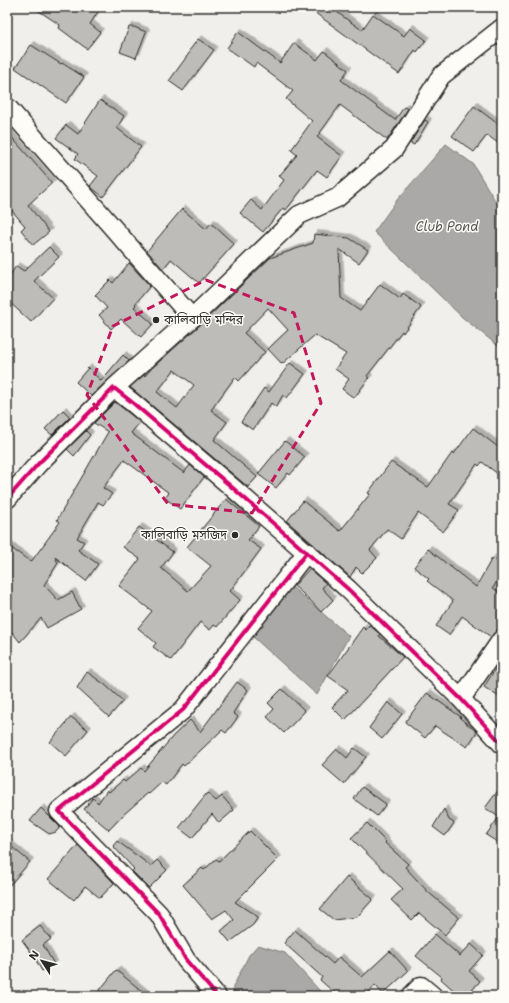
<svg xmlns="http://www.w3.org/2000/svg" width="509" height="1003" font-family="'Shantell Sans','Noto Sans Bengali',sans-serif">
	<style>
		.water { fill: #aaa9a7; stroke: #777775 }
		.building { fill: #bdbcb8; stroke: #2b2b2b; fill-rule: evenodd; filter: url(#shadow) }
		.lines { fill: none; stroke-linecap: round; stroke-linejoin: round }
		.minor-casing { stroke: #2b2b2b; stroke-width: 21 }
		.minor { stroke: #fdfcf7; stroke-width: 18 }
		.cycleway-casing { stroke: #fdfcf7; stroke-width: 6 }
		.cycleway { stroke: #d6006c; stroke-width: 4 }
		.marked { fill: none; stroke: #c2185b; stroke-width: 3; stroke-dasharray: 8 5; stroke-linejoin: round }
		.poi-dot { fill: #2b2b2b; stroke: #fdfcf7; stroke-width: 1.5 }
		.labels { text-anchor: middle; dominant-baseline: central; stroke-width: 3; stroke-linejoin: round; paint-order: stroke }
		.poi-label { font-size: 12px; fill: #2b2b2b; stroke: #fdfcf7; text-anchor: start }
		.water-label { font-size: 13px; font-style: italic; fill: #575756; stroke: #fdfcf7 }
	</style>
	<defs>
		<filter id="shadow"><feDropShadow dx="3.5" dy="-3.5" stdDeviation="0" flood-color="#0004"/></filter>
	</defs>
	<rect width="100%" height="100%" fill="#f0efeb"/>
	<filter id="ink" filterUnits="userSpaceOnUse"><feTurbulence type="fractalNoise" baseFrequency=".025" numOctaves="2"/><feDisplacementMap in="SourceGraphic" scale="8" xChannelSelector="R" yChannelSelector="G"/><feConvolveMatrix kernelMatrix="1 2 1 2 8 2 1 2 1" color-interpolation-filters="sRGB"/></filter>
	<g filter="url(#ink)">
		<!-- water -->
		<path class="water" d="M446,144L473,164L502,212V349L462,317L374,232L397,200Z
			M292,587L349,636L317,695L251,635Z
			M258,945L285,953L319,990L322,996H234L233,987L249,955Z"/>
		<!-- building -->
		<path class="building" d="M33,7H101L90,24L100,32L87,49L59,28L60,25Z
			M307,7H343L338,13L362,30L373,14L404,36L410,28L426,40L417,52L415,50L399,74Z
			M129,27H134L146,32L136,58L120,52Z
			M238,32L280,63L294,43L317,60L324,51L348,70L341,80L395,120L404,107L408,109L387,140L340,105L317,137L342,156L327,177L317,170L286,210L283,208L263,232L240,213L251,200L262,210L284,180L279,176L297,155L291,150L312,121L286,99L293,91L256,63L254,67L227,48Z
			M198,39L214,50L183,91L169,81L190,52L189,51Z
			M31,45L61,64L62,63L84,77L66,103L15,68Z
			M100,100L124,116L117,128L141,147L103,197L90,186L98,176L75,159L78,154L56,138L66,125L78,134Z
			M474,106L502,127V146L487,135L474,152L452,136Z
			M425,120L428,122L414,145L410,143Z
			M7,132L52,183L28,205L49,232L33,245L21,230L25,226L7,205Z
			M182,209L206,229L211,223L234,244L199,283L171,259L163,269L147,251Z
			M314,234L349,238L368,250L359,263L339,249L341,298L360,311L380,284L400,299L403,294L421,307L403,333L402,331L367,376L369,378L354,398L342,389L349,379L335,369L346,354L315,335L282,364L268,349L288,330L268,308L244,333L265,352L239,381L235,377L211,410L227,422L214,440L257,477L248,487L130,387L144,375L145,376L151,369L199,326L270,258L313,243ZM174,370L194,385L177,408L157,392Z
			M49,247L59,257L34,281L53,298L31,322L7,300V280L16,266L24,271Z
			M129,263L150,286L135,304L136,305L134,307L153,324L141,337L121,319L111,329L99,315L107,308L95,295L110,280L113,283Z
			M123,355L129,361L91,396L76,382L88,368L101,381Z
			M290,363L305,374L287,398L283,395L276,407L271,403L253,430L241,422L264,388L269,392Z
			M115,402L140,422L131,433L184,473L190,465L204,477L180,509L165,498L169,493L124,460L103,488L112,494L103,505L98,502L77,538L84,542L78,550L98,564L86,581L55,557L58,563L44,585L58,600L72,592L81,609L47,628L41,618L20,642L7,626V545L31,562L60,522L57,520L108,432L94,423Z
			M63,410L70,417L52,435L45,429Z
			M473,428L502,450V477L482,462L479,466L477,464L449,504L459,510L443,532L418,513L401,539L387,529L370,550L377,558L362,573L356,567L350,577L287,521L303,501L340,531L370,494L368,493L391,462L428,487L452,453L454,454Z
			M86,431L90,435L74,456L67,449Z
			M285,441L305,457L290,475L288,473L276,488L258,474Z
			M226,499L259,526L248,540L261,549L230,591L240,600L217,627L214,625L210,630L200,622L171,660L153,647L156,643L138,628L152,611L119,586L140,559L123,547L139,527L173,552L161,568L188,591L211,566L187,547Z
			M428,549L476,587L492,558L502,564V572L493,588L502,594V629L497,630L491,637L462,616L449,635L436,626L453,601L427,581L429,579L414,567Z
			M309,569L326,583L322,588L333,600L321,612L311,601L294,586Z
			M369,625L380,634L379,636L403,657L345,720L332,707L348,690L328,676L363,627L366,630Z
			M502,658V699L484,687Z
			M87,672L104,684L123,701L109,717L77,688Z
			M237,682L248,690L233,713L238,717L226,733L222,730L184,766L182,764L166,785L162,782L149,794L148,793L123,815L109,830L84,809L93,798L98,803L107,790L109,792L123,780L125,782L141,768L144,771L173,736L190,720L200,732Z
			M282,689L305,711L284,733L267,717L274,709L268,703Z
			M427,693L461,717L460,718L477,732L467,747L435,726L425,738L405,722Z
			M388,702L402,714L382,739L369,728Z
			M71,717L88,730L66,756L50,742Z
			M354,748L366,757L344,784L322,765L337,749L347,758Z
			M502,785V845L486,835L499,817L485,808Z
			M362,787L386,804L377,816L354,799Z
			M207,793L216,801L222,796L234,810L219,823L212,814L192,838L179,828Z
			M41,808L60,827L56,832L49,834L30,821Z
			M444,809L449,820L454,823L445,836L433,827Z
			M367,823L386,842L385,843L408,864L405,867L428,892L459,918L445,935L419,913L412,920L391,900L403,889L351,838Z
			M250,831L278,859L235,902L258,917L253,925L230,942L221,931L234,920L226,910L212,919L183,885L202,868L204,870L216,859L219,861Z
			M117,841L151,866L157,860L167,870L149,888L132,871L134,869L113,846Z
			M7,843L30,862L7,888Z
			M78,845L114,883L100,898L85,886L74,900L48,879Z
			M347,877L373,899L357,917L334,920L320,909Z
			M40,926L51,939L43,945L54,964L42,971L33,955L22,940Z
			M295,930L333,964L339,957L362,977L390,951L408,971L383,994L375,985L366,996H338L320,980L322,977L284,943Z
			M435,934L460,956L471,944L483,955L469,971L480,981L467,996H460L441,979L442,977L416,956Z
			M116,970L148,996H95Z"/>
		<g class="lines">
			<!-- minor casing -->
			<g class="minor-casing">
				<path id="minor" d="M8,108L192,318
					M114,388L192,318L299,215L337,198L394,149L441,76L502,28
					M7,499L38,464L114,388L133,403L234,489L348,589L461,699L502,744
					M461,699L502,639
					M217,996L186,960L159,914L59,811L183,710L307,552
					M411,996L421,986L433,996"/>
			</g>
			<!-- minor -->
			<use href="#minor" class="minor"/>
			<!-- cycleway casing -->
			<g class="cycleway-casing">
				<path id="cycleway" d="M7,499L38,464L114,388L133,403L234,489L348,589L461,699L502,744
					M217,996L186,960L159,914L59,811L183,710L307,552"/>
			</g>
			<!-- cycleway -->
			<use href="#cycleway" class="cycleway"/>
		</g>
	</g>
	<!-- marked area -->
	<path class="marked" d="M206,280L294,313L321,403L252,513L168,504L87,395L113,326Z"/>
	<!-- markers -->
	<g class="poi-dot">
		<circle cx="156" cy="320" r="4"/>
		<circle cx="235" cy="535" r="4"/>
	</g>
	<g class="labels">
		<!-- poi labels -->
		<g class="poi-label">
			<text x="164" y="320">কালিবাড়ি মন্দির</text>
			<text x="227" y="535" text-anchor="end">কালিবাড়ি মসজিদ</text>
		</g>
		<!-- water labels -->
		<g class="water-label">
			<text x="447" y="226">Club Pond</text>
		</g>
	</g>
	<!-- margin -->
	<rect width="509" height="1003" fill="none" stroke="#fdfcf7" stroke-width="24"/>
	<rect x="12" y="12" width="485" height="979" fill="none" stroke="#2b2b2b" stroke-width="1.5" filter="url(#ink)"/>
	<!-- north arrow -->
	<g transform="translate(42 961) rotate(306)" stroke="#fdfcf7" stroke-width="3" paint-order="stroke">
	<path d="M0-3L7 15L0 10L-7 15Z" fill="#2b2b2b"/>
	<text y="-6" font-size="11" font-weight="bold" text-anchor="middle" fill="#2b2b2b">N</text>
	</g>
</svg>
